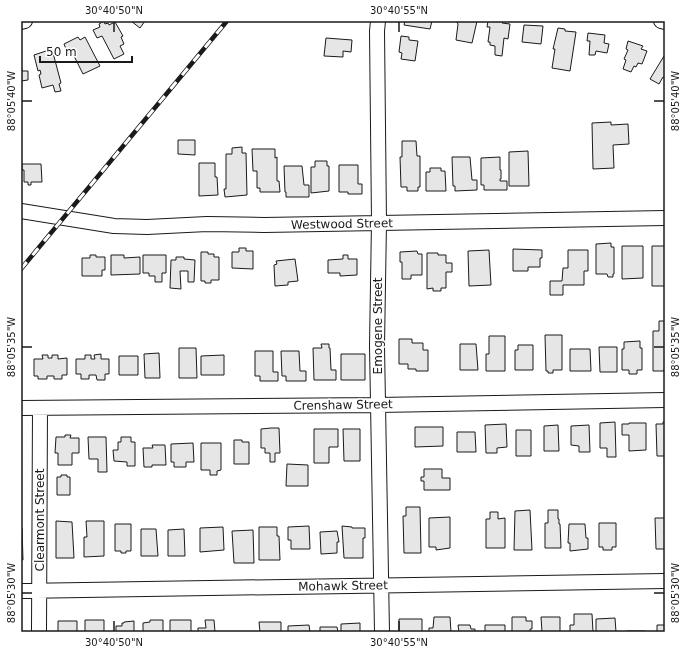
<svg xmlns="http://www.w3.org/2000/svg" width="686" height="653" font-family="'DejaVu Sans',sans-serif">
	<style>
		.building { fill: #e6e6e6; stroke: #1a1a1a }
		.lines { fill: none; stroke-linecap: round; stroke-linejoin: round }
		.minor-casing { stroke: #1a1a1a; stroke-width: 16 }
		.minor { stroke: #fff; stroke-width: 14 }
		.rail-casing { stroke: #1a1a1a; stroke-width: 4.5 }
		.rail { stroke: #fff; stroke-width: 3; stroke-dasharray: 9; stroke-linecap: butt }
		.ticks { fill: none; stroke: #1a1a1a; stroke-width: 1.5 }
		.labels { text-anchor: middle; dominant-baseline: central; stroke-width: 3; stroke-linejoin: round; paint-order: stroke }
		.street-label { font-size: 12px; fill: #1a1a1a; stroke: #fff }
		.neatline { fill: none; stroke: #1a1a1a; stroke-width: 1.5 }
		.ticks-label { font-size: 10px; text-anchor: middle; fill: #1a1a1a }
	</style>
	<rect width="100%" height="100%" fill="#fff"/>
	<!-- building -->
	<path class="building" d="M104,21L105,24L108,23L109,25L115,22L123,36L121,37L124,44L120,46L124,54L114,59L102,36L97,38L93,30L100,27L99,24Z
		M131,21H145L140,28Z
		M405,21H432L430,29L404,25Z
		M456,21H477L472,43L456,40L458,24Z
		M488,21H503L502,23L510,24L508,39L504,38L502,56L495,55V46L490,45V42H488L490,27H487Z
		M524,25L543,26L541,44L522,42Z
		M558,28L565,29V31L576,32L570,71L552,68L555,49H553Z
		M588,33L605,35L604,43L609,44L607,53L596,51L595,55H589L590,41H587Z
		M401,36L409,37V40L418,41L415,61L401,59L402,53L399,52Z
		M78,37L80,40L85,37L100,66L83,74L72,52L68,54L64,44Z
		M326,38L352,40L351,52L343,51V57L324,56Z
		M628,41L643,46L641,49L647,51L642,64L638,63L636,67L634,66L631,72L623,69L626,60L624,59L628,50L626,49Z
		M52,49L61,83L59,84L61,91L55,92L53,85L42,88L39,75L41,74L40,70L38,71L34,55Z
		M664,56L665,57V78L663,77L659,84L650,79Z
		M21,63L22,71H28V80L21,81Z
		M611,122V125L628,124L629,144L613,145L614,168L593,169L592,123Z
		M178,140H195V155L178,154Z
		M402,141H416L417,156H420V187H418V191H407V187H401L400,157H402Z
		M242,147V153H246L247,195L225,197L224,189H226V154H232V148Z
		M252,149H275V158L277,157V181H279L280,192H260V188H257V171H253Z
		M528,151L529,186H509V152Z
		M452,157H470L472,180H477V190L455,191V186H453Z
		M500,157V170H501V179H500V181H507V190H484V185H481V158Z
		M315,161H327V166H329V191L311,193V167H315Z
		M199,163H215V177H217L218,195L199,196Z
		M22,164H41L42,182H31V185H28V182H24V170H22Z
		M339,165H358V184H362V194H348V192H339Z
		M284,166H302L304,185H309V197H286V192H285Z
		M430,168H441V171H445L446,191H426V172H430Z
		M611,243V247H614V274H613V277H608L607,274H596V244Z
		M622,246H643V278L622,279Z
		M652,246H665V286H652Z
		M239,248H246V251H253V269L232,268V252H239Z
		M513,249L542,250V258H540V267H528V271H513Z
		M489,250L491,285L469,286L468,251Z
		M568,250H588V271H584V285H563V295H550V281H562L563,268H568Z
		M417,251L418,254H422V275H411V279H402V262H400V252Z
		M201,252H208V254H214V257H219V280H211V283H205V281H201Z
		M427,253H438V255H446V263H452V272H446V288H441V291H433V288L427,289Z
		M90,255H96V257H105V270H102V276H82V258H90Z
		M111,255H124V258L140,257V274L111,275Z
		M143,255H166V273H162V282H155V276H149V273H143Z
		M343,255H348V259H357V275L340,276V273H328V260L343,259Z
		M176,257H184V259L195,260L194,282H188V271H180L181,289L170,288L171,260H176Z
		M295,259L298,281L288,282V285L275,286L274,265L277,264L276,261Z
		M659,321H665V369H664V371H653V331H659Z
		M545,335H562V370H553V373H548V371H546Z
		M489,336H505V371H486V354H489Z
		M399,339H412V343H423V350H428V371H416V369H408V364H399Z
		M640,341V348H642V370H637V374H629V370H622V349H624V342Z
		M321,344H329V348H330L331,370H336V380H314L313,348H322Z
		M460,344H476L478,370H460Z
		M518,345H533V370H515V350H518Z
		M599,347H617V372H600Z
		M179,348H196L197,378H179Z
		M570,349H590L591,371H570Z
		M255,351H273V372H278V381H260V376H255Z
		M281,351H299L300,371H306V381H286V376H282Z
		M159,353L160,378H145L144,354Z
		M101,354V359H109V374H105V380H97L96,375H89V379H81V374H76V359H85V355H91V359H95L94,355Z
		M341,354H365V380H341Z
		M42,355H48V358H52V355H58V359L67,358V375H62V379H54V376H47V379H38V376H34V359H43Z
		M224,355V375H201V356Z
		M119,356H138V375H119Z
		M615,422L616,457H607V448H600V423Z
		M663,422H665V456H657L656,424H663Z
		M629,423H646V450L629,451V435H622V424H629Z
		M506,424L507,447L497,448V453H486L485,425Z
		M558,425L559,451H544V426Z
		M589,425L590,452H579V446L571,445V426Z
		M415,427H443V446L415,447Z
		M271,428H279L280,453H275V462H270V453H265V448H261V429Z
		M314,429H338V447H329V463H314Z
		M343,429H360V461H344Z
		M516,430H531V456H516Z
		M457,432H475L476,452H457Z
		M65,435H71L70,438H79V453H72V465H58V453H55L56,437H65Z
		M88,437H106L107,472H98V459H89Z
		M121,437H131V442H135V466H127V462L114,461L113,450H118V442H121Z
		M234,440H242V442H249V464H234Z
		M193,443L194,462H186V467H174V462H171V444Z
		M201,443H221V470L217,471V475H210V470H201Z
		M152,445H165L166,465H152V467H144L143,448H153Z
		M287,464L308,465V486H286Z
		M424,469H442V478H450V490H424V481H421V477H424Z
		M61,475H67V477H70V495H57V477H61Z
		M406,507H420L421,553H404L403,516H406Z
		M530,510L532,550H514L515,511Z
		M548,510H558V519H559V524H560L561,548H545V523H548Z
		M490,512H498V519L505,518V548H486V519H490Z
		M450,517V548L436,550V547H429V518Z
		M655,518H665V549H656Z
		M56,521L72,522L74,558H56Z
		M86,521H104V556L84,557V537H87Z
		M599,523H616V547H612V550H603V547H599Z
		M115,524H131V551H126V553H121V551H115Z
		M569,524H585L586,538H588V549L570,551V543H568Z
		M309,526L310,549H291V540H288V527Z
		M342,526L352,527V528H365V538H363V558H344Z
		M223,527L224,550L200,552V528Z
		M259,527H277V536H279L280,560H259Z
		M21,528H22L23,560H21Z
		M141,529H156L158,556H141Z
		M184,529L185,556H168V530Z
		M253,530L254,563H234L232,531Z
		M337,531L339,542H337V553L321,554L320,532Z
		M574,614H592L593,632H570V625H574Z
		M434,617H450L451,632H429V628H433Z
		M512,617H526V621H532V629H530V632H512Z
		M541,617H560V632H542Z
		M615,618L616,632H596V619Z
		M399,619H422V632H399Z
		M85,620H104V632H85Z
		M150,620H163V632H143V623L150,622Z
		M170,620H191V632H170Z
		M205,620H214L215,632H217H198V628H206Z
		M58,621H77V632H58Z
		M134,621V632H116V626H122V623H124V622Z
		M259,622H281V632H260Z
		M360,623V632H341V624Z
		M309,625L310,632H288V626Z
		M458,625H470L471,629H475V632H457H459Z
		M485,625H505V632H485Z
		M657,625H665V632H657Z
		M320,627H337L338,632H320Z
		M626,631H645V632H626Z"/>
	<g class="lines">
		<!-- minor casing -->
		<g class="minor-casing">
			<path id="minor" d="M378,21L377,31L379,222L377,346L382,632
				M661,21L665,22
				M21,22L25,21
				M21,211L114,226L147,227L207,224L264,225L665,218
				M21,408L378,405L665,400
				M21,591L665,581
				M39,632L40,408"/>
		</g>
		<!-- minor -->
		<use href="#minor" class="minor"/>
		<!-- rail casing -->
		<g class="rail-casing">
			<path id="rail" d="M21,269L227,21"/>
		</g>
		<!-- rail -->
		<use href="#rail" class="rail"/>
	</g>
	<!-- ticks -->
	<path class="ticks" d="M114,22V32M399,22V32M22,101H32M654,101H664M22,347H32M654,347H664M22,593H32M654,593H664M114,621V631M399,621V631"/>
	<g class="labels">
		<!-- street labels -->
		<g class="street-label">
			<text transform="translate(342 224) rotate(-1)">Westwood Street</text>
			<text transform="translate(378 326) rotate(-90)">Emogene Street</text>
			<text transform="translate(343 405) rotate(-1)">Crenshaw Street</text>
			<text transform="translate(40 520) rotate(-90)">Clearmont Street</text>
			<text transform="translate(343 586) rotate(-1)">Mohawk Street</text>
		</g>
	</g>
	<!-- border -->
	<rect width="686" height="653" fill="none" stroke="#ffffff" stroke-width="44"/>
	<!-- scale -->
	<path d="M40 56v6h92v-6" fill="none" stroke="#1a1a1a" stroke-width="2"/>
	<text x="46" y="56" font-size="12" fill="#1a1a1a" stroke="#ffffff" stroke-width="3" paint-order="stroke">50 m</text>
	<rect x="22" y="22" width="642" height="609" class="neatline"/>
	<g class="ticks-label">
		<text x="114" y="14">30°40'50"N</text>
		<text x="399" y="14">30°40'55"N</text>
		<text transform="translate(675 101) rotate(-90)" y="4">88°05'40"W</text>
		<text transform="translate(11 101) rotate(-90)" y="4">88°05'40"W</text>
		<text transform="translate(675 347) rotate(-90)" y="4">88°05'35"W</text>
		<text transform="translate(11 347) rotate(-90)" y="4">88°05'35"W</text>
		<text transform="translate(675 593) rotate(-90)" y="4">88°05'30"W</text>
		<text transform="translate(11 593) rotate(-90)" y="4">88°05'30"W</text>
		<text x="114" y="646">30°40'50"N</text>
		<text x="399" y="646">30°40'55"N</text>
	</g>
</svg>
